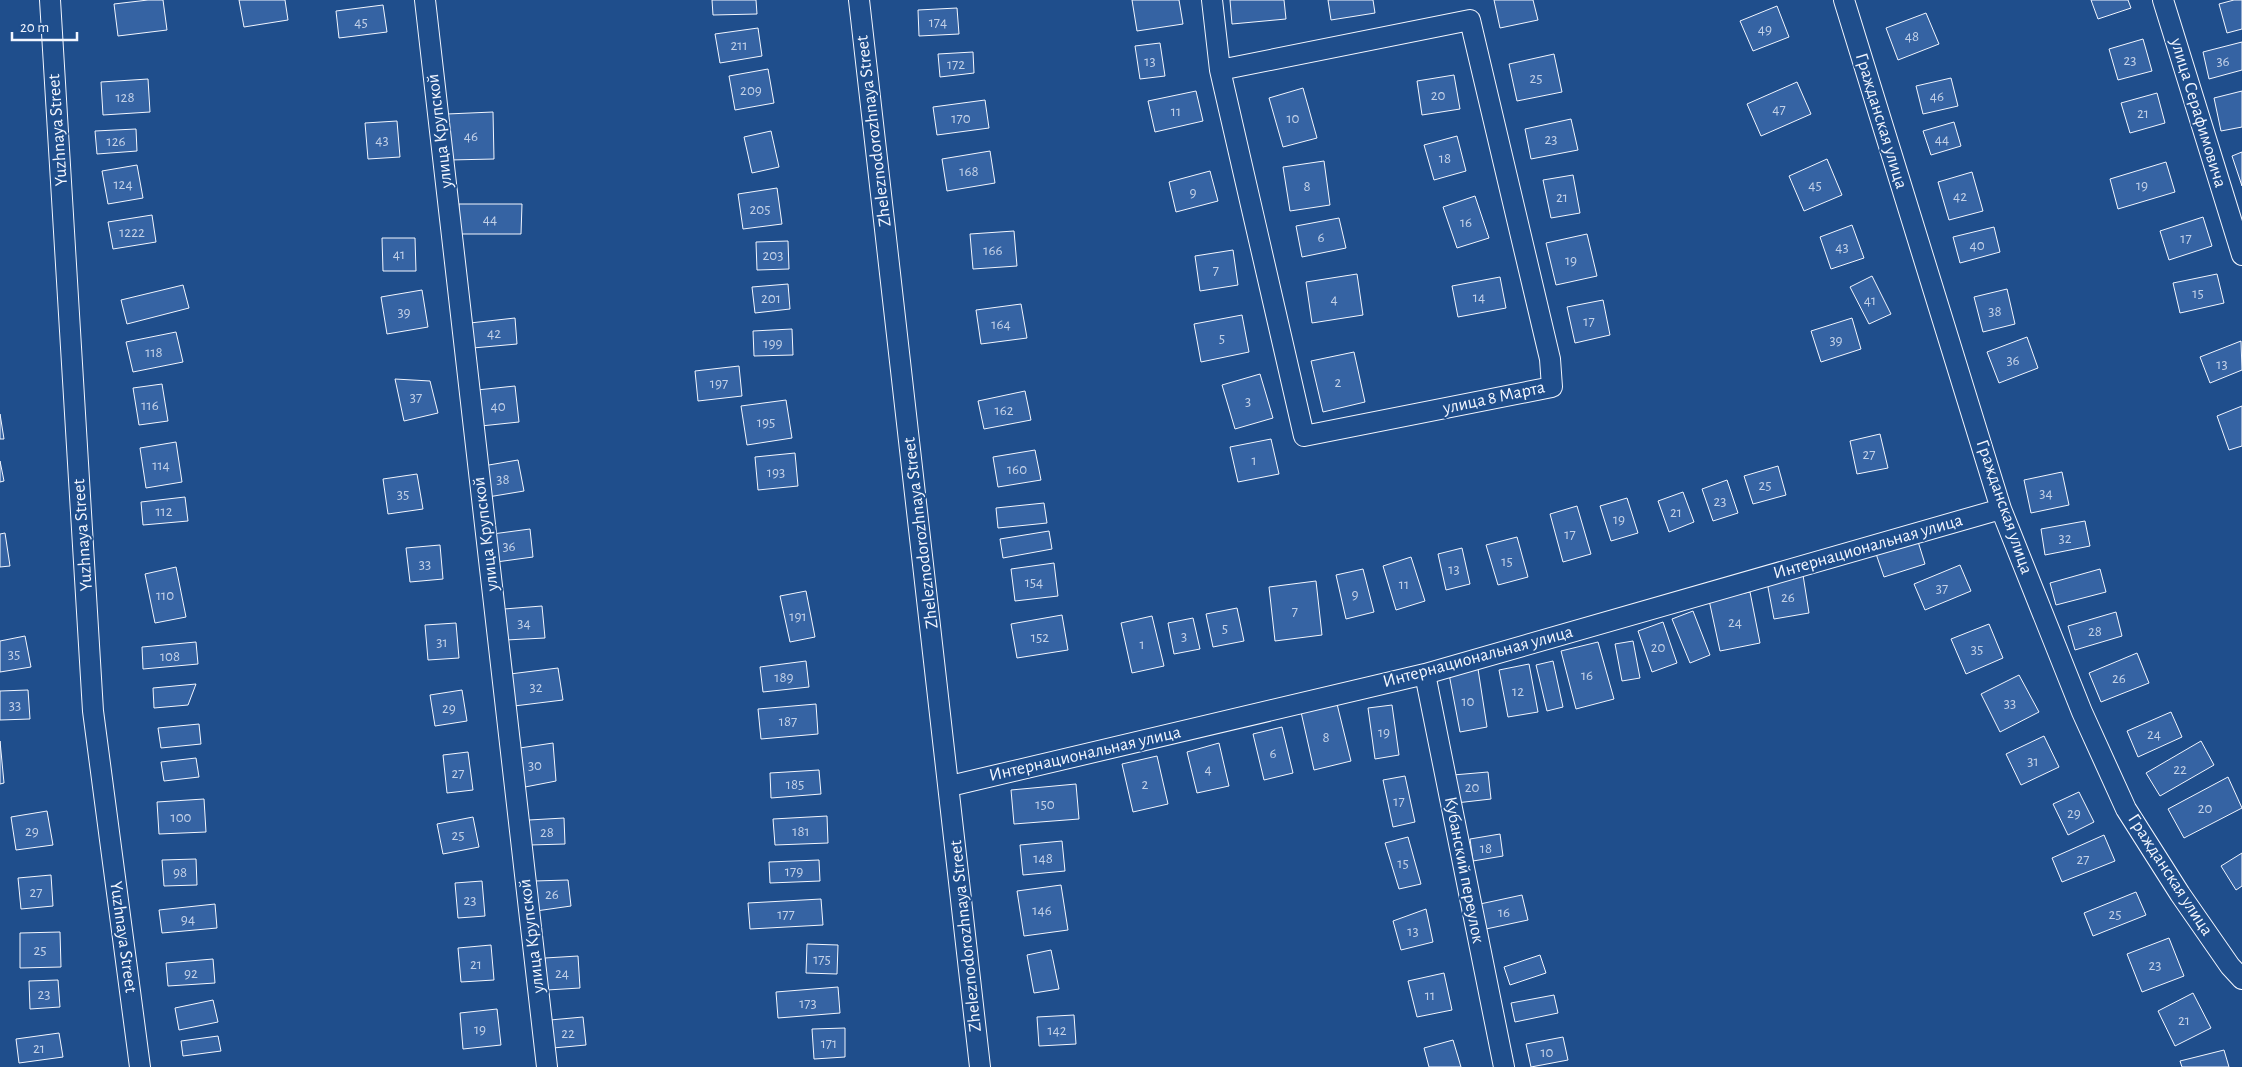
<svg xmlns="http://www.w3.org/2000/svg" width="2242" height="1067" font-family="'Alegreya Sans',sans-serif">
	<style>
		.building { fill: #3563a3; stroke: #f2f6ff }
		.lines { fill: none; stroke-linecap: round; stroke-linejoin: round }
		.minor-casing { stroke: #f2f6ff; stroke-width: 22 }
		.minor { stroke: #1f4e8c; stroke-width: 20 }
		.labels { text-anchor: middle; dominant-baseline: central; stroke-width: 4; stroke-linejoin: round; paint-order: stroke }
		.number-label { font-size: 15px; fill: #c3d1e8 }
		.street-label { font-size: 18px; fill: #f2f6ff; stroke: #1f4e8c }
	</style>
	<rect width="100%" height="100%" fill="#1f4e8c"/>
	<!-- building -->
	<path class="building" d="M148,0H163L167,30L118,36L114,4Z
		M239,0H285L288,20L244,27Z
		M712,0H756L757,14L713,15Z
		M1132,0H1179L1183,24L1137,31Z
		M1230,0H1284L1286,19L1232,24Z
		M1328,0H1373L1375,13L1331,20Z
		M1494,0H1533L1538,20L1500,28Z
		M2091,0H2128L2131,8L2098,19Z
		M2234,0H2242V29L2227,33L2219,4Z
		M383,5L387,32L339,38L336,11Z
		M1777,6L1789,37L1753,51L1740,21Z
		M957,8L959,34L919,36L918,10Z
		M1926,13L1939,44L1898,60L1886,28Z
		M758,28L762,56L720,63L715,34Z
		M2143,39L2152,71L2118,80L2109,49Z
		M2242,42V70L2209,79L2203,52Z
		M1160,43L1165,76L1140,79L1135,46Z
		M973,52L974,73L940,77L938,54Z
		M1554,54L1562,92L1517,101L1509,64Z
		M768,69L774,103L735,110L729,76Z
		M1454,75L1460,109L1422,115L1417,81Z
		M1951,78L1958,106L1923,114L1916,86Z
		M148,79L150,112L103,115L101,82Z
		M1797,82L1811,114L1761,136L1747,104Z
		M1303,88L1317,138L1283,147L1269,98Z
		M1196,91L1203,121L1155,132L1148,101Z
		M2242,91V127L2221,131L2214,98Z
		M2157,93L2165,123L2130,133L2121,103Z
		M985,100L989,128L937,135L933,107Z
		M493,112L494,159L449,160L447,114Z
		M1571,119L1578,150L1531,159L1525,129Z
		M397,121L400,157L368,159L365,123Z
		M1954,122L1961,146L1931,155L1923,131Z
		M136,129L137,151L97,154L95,131Z
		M771,131L779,167L752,173L744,137Z
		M1457,136L1466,171L1434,180L1424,145Z
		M990,151L995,183L947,191L942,159Z
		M2242,152V186L2232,156Z
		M1827,159L1842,195L1804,211L1789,176Z
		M1324,161L1330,205L1290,211L1283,167Z
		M2166,162L2175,192L2118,209L2110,179Z
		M137,165L143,198L108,204L102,171Z
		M1210,171L1218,201L1176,212L1169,182Z
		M1972,172L1983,211L1949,220L1938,182Z
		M1573,175L1580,213L1551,218L1543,180Z
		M777,188L782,224L743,229L738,194Z
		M1475,196L1489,238L1457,248L1443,207Z
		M459,204H522L521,234H459Z
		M152,215L156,242L113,249L108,222Z
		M2203,217L2212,246L2169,260L2160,231Z
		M1339,218L1346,248L1302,257L1296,226Z
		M1852,225L1864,258L1831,269L1820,237Z
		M1994,227L2000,252L1960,263L1953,237Z
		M1014,231L1017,266L973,269L970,234Z
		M1587,234L1597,276L1556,285L1546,243Z
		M382,238H415L416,271H383Z
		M788,241L789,269L757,270L756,242Z
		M1233,250L1238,285L1200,291L1195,256Z
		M1357,274L1363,315L1312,323L1306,282Z
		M2217,274L2224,303L2180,313L2173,283Z
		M1872,276L1891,314L1869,324L1850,287Z
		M1500,277L1506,308L1458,317L1452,286Z
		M788,284L790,309L755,313L752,287Z
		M183,285L189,308L127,324L121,300Z
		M2007,289L2015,324L1983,332L1974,297Z
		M422,290L428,327L387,334L381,297Z
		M1603,300L1610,335L1575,343L1567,307Z
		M1021,304L1027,338L981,344L976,310Z
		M1242,315L1249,352L1201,362L1194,324Z
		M515,318L517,344L473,348L470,323Z
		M1852,318L1861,349L1821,362L1811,331Z
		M792,329L793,355L754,356L753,331Z
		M176,332L183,362L133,372L126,342Z
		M2027,337L2038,368L1999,383L1987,352Z
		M2241,341L2242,370L2210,383L2200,357Z
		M1354,352L1365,402L1323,412L1311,361Z
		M739,366L742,396L698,401L695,371Z
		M1260,374L1273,418L1235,429L1222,385Z
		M395,379L430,381L438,413L404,421Z
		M162,384L168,421L139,425L133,388Z
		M515,386L519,422L481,426L477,390Z
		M1025,391L1031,420L984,429L978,401Z
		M786,400L792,438L747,445L741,406Z
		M2242,406V446L2229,450L2217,416Z
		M0,414L4,439H0Z
		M1880,434L1888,468L1857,474L1850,441Z
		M1271,439L1279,474L1238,482L1230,447Z
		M176,442L182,482L146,488L140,448Z
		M1035,450L1041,480L998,487L993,457Z
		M795,453L798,486L758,490L755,457Z
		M518,460L524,491L488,497L483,466Z
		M0,461L4,481L0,482Z
		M1778,466L1786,495L1753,504L1744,476Z
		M2062,472L2069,505L2031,513L2024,480Z
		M417,474L423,509L388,514L383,479Z
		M1727,480L1738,513L1713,521L1702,489Z
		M1683,492L1694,522L1669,532L1658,501Z
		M185,497L188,521L143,525L141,502Z
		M1627,498L1638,533L1611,541L1600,506Z
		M1044,503L1047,523L998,528L996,508Z
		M1577,506L1591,554L1563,562L1550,514Z
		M2085,521L2090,546L2045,555L2041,529Z
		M530,529L533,557L489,563L485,535Z
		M1049,531L1052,549L1003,558L1000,539Z
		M5,533L10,566L0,567V534Z
		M1916,535L1925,564L1884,577L1874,548Z
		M1517,537L1528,577L1498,585L1486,545Z
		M440,545L443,579L410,582L406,548Z
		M1462,548L1470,584L1446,590L1438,554Z
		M1411,557L1425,601L1396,610L1383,566Z
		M1054,563L1058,596L1015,601L1011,569Z
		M1960,565L1971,591L1925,610L1914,584Z
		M176,567L186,617L155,623L145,574Z
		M1363,569L1374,612L1346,619L1336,575Z
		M2100,569L2106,592L2056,605L2050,583Z
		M1803,575L1809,613L1774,619L1767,582Z
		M1316,581L1322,635L1275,641L1269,587Z
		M806,591L815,637L790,642L780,596Z
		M1750,592L1760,643L1720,651L1709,600Z
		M542,606L545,638L506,640L504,609Z
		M1237,608L1244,641L1213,647L1206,614Z
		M1693,611L1710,655L1690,663L1672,619Z
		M2116,612L2122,636L2075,650L2068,626Z
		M1062,615L1068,650L1017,658L1011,624Z
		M1152,616L1164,666L1132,673L1121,623Z
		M1193,618L1200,649L1174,654L1168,623Z
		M1663,622L1677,663L1652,672L1638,631Z
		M456,623L459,658L428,660L425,625Z
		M1989,624L2003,658L1966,674L1951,639Z
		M25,636L31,667L0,672V641Z
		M1633,641L1640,678L1622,681L1615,644Z
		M196,642L198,664L143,669L142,647Z
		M1598,642L1614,699L1576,709L1561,651Z
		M2137,653L2149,683L2101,702L2089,673Z
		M806,661L809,687L763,692L760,667Z
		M1553,661L1563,707L1547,711L1536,665Z
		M1529,664L1538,712L1508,717L1499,670Z
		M558,668L563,700L514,706L510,674Z
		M1478,669L1487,727L1460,732L1449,674Z
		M2019,675L2039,712L2000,732L1981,694Z
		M196,684L188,705L154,708L153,688Z
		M28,690L30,719L0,720V691Z
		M462,690L467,721L435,726L430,695Z
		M816,704L818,734L761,739L758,709Z
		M1337,704L1351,761L1314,770L1301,712Z
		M1392,705L1399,755L1375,759L1368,708Z
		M2171,712L2182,737L2138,757L2127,731Z
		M199,724L201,744L161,748L158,728Z
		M1282,727L1293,773L1264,780L1253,734Z
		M2044,736L2059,767L2021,785L2006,754Z
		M0,741L4,783L0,784Z
		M2201,741L2214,765L2160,796L2146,773Z
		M553,743L556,781L520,788L513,749Z
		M1219,743L1229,786L1197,793L1187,752Z
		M468,752L473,790L447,793L443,755Z
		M1157,756L1168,804L1133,812L1122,764Z
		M196,758L199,777L164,781L161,762Z
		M819,770L821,794L771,798L770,773Z
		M1488,772L1491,799L1456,803L1453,775Z
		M1405,776L1415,822L1393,827L1383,780Z
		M2228,777L2242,808L2184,838L2168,809Z
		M1076,784L1079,819L1014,824L1011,790Z
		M2079,792L2094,822L2068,835L2053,804Z
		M204,799L206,832L159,834L157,802Z
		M47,811L53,845L16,850L11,817Z
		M827,816L828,843L775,845L773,819Z
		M473,817L479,847L443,854L437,824Z
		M564,818L565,844L530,845L529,820Z
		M1500,834L1503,856L1473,861L1470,839Z
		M2104,835L2115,861L2062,882L2052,858Z
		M1408,837L1421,884L1399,889L1385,843Z
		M1062,841L1065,871L1023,875L1020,845Z
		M2242,853V886L2236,890L2221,866Z
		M196,859L197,885L164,886L162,860Z
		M819,860L820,881L770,883L769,862Z
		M51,875L53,906L21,909L18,878Z
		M568,880L571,906L536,911L534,881Z
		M482,881L485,916L458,918L455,883Z
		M1061,885L1068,930L1024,936L1017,891Z
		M2136,892L2146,915L2093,936L2084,913Z
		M1522,895L1528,920L1486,929L1480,904Z
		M821,899L823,925L750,929L748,903Z
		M215,904L217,928L162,933L159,910Z
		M1426,909L1433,942L1401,950L1393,921Z
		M60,932L61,967L20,968V933Z
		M2169,938L2184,976L2142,992L2127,954Z
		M807,944L838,945L837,974L806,973Z
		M491,945L494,980L461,982L458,948Z
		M1051,950L1059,989L1034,993L1027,955Z
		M1540,955L1546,973L1510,985L1504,967Z
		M578,956L580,988L547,990L545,958Z
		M213,959L215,983L168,986L166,963Z
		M1444,973L1452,1010L1417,1017L1408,981Z
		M58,980L60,1007L30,1009L29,981Z
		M838,987L840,1013L778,1018L776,992Z
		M2193,993L2211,1028L2175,1046L2158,1011Z
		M1554,995L1558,1013L1515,1022L1511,1003Z
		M213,1000L218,1022L179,1030L175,1008Z
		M497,1009L501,1045L463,1049L460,1013Z
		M1074,1015L1076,1044L1039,1046L1037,1017Z
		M583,1017L586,1045L553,1048L550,1020Z
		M845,1028V1057L814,1059L812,1029Z
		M59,1033L63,1057L19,1063L16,1039Z
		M218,1036L221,1051L183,1056L181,1041Z
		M1563,1037L1568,1060L1531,1067L1526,1044Z
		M1453,1040L1461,1067H1429L1424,1048Z
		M2224,1050L2229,1067H2182L2180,1061Z"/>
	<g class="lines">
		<!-- minor casing -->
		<g class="minor-casing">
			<path id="minor" d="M50,0L93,711L140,1067
				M425,0L547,1067
				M859,0L980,1067
				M1212,0L1220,70L1304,436L1552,387L1550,359L1470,20L1220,70
				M1844,0L2001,509L2082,712L2126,809L2180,894L2230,966L2242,979
				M2163,0L2242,255
				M1425,674L1504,1067
				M950,786L1425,674L2001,509"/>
		</g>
		<!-- minor -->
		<use href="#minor" class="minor"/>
	</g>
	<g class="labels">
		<!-- number labels -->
		<g class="number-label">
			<text x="361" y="22">45</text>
			<text x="938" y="22">174</text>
			<text x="1765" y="29">49</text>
			<text x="1912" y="36">48</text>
			<text x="739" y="45">211</text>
			<text x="2130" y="60">23</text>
			<text x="1150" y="61">13</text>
			<text x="2223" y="61">36</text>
			<text x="956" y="64">172</text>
			<text x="1536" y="78">25</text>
			<text x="751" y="90">209</text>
			<text x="1438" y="95">20</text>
			<text x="1937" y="96">46</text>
			<text x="125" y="97">128</text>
			<text x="1779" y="109">47</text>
			<text x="1176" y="111">11</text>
			<text x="2143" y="113">21</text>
			<text x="961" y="118">170</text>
			<text x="1293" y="118">10</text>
			<text x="471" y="136">46</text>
			<text x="1551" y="139">23</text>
			<text x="1942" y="139">44</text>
			<text x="382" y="140">43</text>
			<text x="116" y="141">126</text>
			<text x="1445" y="158">18</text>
			<text x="969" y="171">168</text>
			<text x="123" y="184">124</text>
			<text x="1815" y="185">45</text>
			<text x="2142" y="185">19</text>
			<text x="1307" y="186">8</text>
			<text x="1193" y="192">9</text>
			<text x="1960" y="196">42</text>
			<text x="1562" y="197">21</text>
			<text x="760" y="209">205</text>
			<text x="490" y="219">44</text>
			<text x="1466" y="222">16</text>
			<text x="132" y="232">1222</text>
			<text x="1321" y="237">6</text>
			<text x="2186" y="238">17</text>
			<text x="1977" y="245">40</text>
			<text x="1842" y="247">43</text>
			<text x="993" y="250">166</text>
			<text x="399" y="254">41</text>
			<text x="773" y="255">203</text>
			<text x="1571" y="260">19</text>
			<text x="1216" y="270">7</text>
			<text x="2198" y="293">15</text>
			<text x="1479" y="297">14</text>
			<text x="771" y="298">201</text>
			<text x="1334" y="299">4</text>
			<text x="1870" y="300">41</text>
			<text x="1995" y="311">38</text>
			<text x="404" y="312">39</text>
			<text x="1589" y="321">17</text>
			<text x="1001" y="324">164</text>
			<text x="494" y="333">42</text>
			<text x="1222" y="338">5</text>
			<text x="1836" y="340">39</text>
			<text x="773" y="343">199</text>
			<text x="154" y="352">118</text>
			<text x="2013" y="360">36</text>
			<text x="2222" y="364">13</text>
			<text x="1338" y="382">2</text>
			<text x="719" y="383">197</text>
			<text x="416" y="397">37</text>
			<text x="1248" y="401">3</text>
			<text x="150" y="405">116</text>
			<text x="498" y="406">40</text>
			<text x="1004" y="410">162</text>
			<text x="766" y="422">195</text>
			<text x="1869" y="454">27</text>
			<text x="1254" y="460">1</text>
			<text x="161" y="465">114</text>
			<text x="1017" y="469">160</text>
			<text x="776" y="472">193</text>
			<text x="503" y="479">38</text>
			<text x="1765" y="485">25</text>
			<text x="2046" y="493">34</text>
			<text x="403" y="494">35</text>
			<text x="1720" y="501">23</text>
			<text x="164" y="511">112</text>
			<text x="1676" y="512">21</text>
			<text x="1619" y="519">19</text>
			<text x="1570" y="534">17</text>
			<text x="2065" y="538">32</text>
			<text x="509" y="546">36</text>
			<text x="1507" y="561">15</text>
			<text x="425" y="564">33</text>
			<text x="1454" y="569">13</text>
			<text x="1034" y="582">154</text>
			<text x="1404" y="584">11</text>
			<text x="1942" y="588">37</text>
			<text x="1355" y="594">9</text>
			<text x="165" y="595">110</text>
			<text x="1788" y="597">26</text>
			<text x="1295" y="611">7</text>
			<text x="798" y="616">191</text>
			<text x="1735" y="622">24</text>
			<text x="524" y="623">34</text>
			<text x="1225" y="628">5</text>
			<text x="2095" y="631">28</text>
			<text x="1184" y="636">3</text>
			<text x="1040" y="637">152</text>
			<text x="442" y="642">31</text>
			<text x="1142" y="644">1</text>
			<text x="1658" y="647">20</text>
			<text x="1977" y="649">35</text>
			<text x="14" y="654">35</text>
			<text x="170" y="656">108</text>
			<text x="1587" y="675">16</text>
			<text x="784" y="677">189</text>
			<text x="2119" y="678">26</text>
			<text x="536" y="687">32</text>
			<text x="1518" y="691">12</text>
			<text x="1468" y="701">10</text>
			<text x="2010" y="703">33</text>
			<text x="15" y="705">33</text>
			<text x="449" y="708">29</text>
			<text x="788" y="721">187</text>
			<text x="1384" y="732">19</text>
			<text x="2154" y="734">24</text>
			<text x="1326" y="737">8</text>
			<text x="1273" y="753">6</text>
			<text x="2033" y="761">31</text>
			<text x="535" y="765">30</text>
			<text x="1208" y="769">4</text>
			<text x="2180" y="769">22</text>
			<text x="458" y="773">27</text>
			<text x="795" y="784">185</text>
			<text x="1145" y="784">2</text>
			<text x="1472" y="787">20</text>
			<text x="1399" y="801">17</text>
			<text x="1045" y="804">150</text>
			<text x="2205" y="808">20</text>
			<text x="2074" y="813">29</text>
			<text x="181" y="817">100</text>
			<text x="32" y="831">29</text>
			<text x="801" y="831">181</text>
			<text x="547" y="832">28</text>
			<text x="458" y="835">25</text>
			<text x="1486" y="848">18</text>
			<text x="1043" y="858">148</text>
			<text x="2083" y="859">27</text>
			<text x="1403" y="863">15</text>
			<text x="794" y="871">179</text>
			<text x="180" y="872">98</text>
			<text x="36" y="892">27</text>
			<text x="552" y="894">26</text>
			<text x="470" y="900">23</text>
			<text x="1042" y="910">146</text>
			<text x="1504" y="912">16</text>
			<text x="786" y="914">177</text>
			<text x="2115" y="914">25</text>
			<text x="188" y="919">94</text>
			<text x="1413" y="931">13</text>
			<text x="40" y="950">25</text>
			<text x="822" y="959">175</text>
			<text x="476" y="964">21</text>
			<text x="2155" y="965">23</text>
			<text x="191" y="973">92</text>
			<text x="562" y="973">24</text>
			<text x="44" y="994">23</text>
			<text x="1430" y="995">11</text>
			<text x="808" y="1003">173</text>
			<text x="2184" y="1020">21</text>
			<text x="480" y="1029">19</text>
			<text x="1057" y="1030">142</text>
			<text x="568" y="1033">22</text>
			<text x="829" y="1043">171</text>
			<text x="39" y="1048">21</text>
			<text x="1547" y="1052">10</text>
		</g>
		<!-- street labels -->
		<g class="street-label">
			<text transform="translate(2198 113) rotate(73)">улица Серафимовича</text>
			<text transform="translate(1881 121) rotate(73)">Гражданская улица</text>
			<text transform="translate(58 130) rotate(-94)">Yuzhnaya Street</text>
			<text transform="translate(440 131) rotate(-97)">улица Крупской</text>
			<text transform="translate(874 131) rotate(-97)">Zheleznodorozhnaya Street</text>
			<text transform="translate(1494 398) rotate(-12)">улица 8 Марта</text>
			<text transform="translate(2004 507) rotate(71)">Гражданская улица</text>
			<text transform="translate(921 533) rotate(-97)">Zheleznodorozhnaya Street</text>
			<text transform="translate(486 534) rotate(-97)">улица Крупской</text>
			<text transform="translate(83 535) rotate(-94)">Yuzhnaya Street</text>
			<text transform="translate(1868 547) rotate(-16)">Интернациональная улица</text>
			<text transform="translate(1478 657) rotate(-15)">Интернациональная улица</text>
			<text transform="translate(1085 754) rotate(-13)">Интернациональная улица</text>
			<text transform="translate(1464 870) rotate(79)">Кубанский переулок</text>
			<text transform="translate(2170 875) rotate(57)">Гражданская улица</text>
			<text transform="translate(532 936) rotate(-97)">улица Крупской</text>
			<text transform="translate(966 936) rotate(-96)">Zheleznodorozhnaya Street</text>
			<text transform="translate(123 937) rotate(82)">Yuzhnaya Street</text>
		</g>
	</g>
	<!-- scale -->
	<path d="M12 32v8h65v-8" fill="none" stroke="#f2f6ff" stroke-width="2.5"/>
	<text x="20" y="32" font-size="15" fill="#f2f6ff" stroke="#1f4e8c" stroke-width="4" paint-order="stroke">20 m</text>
</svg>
